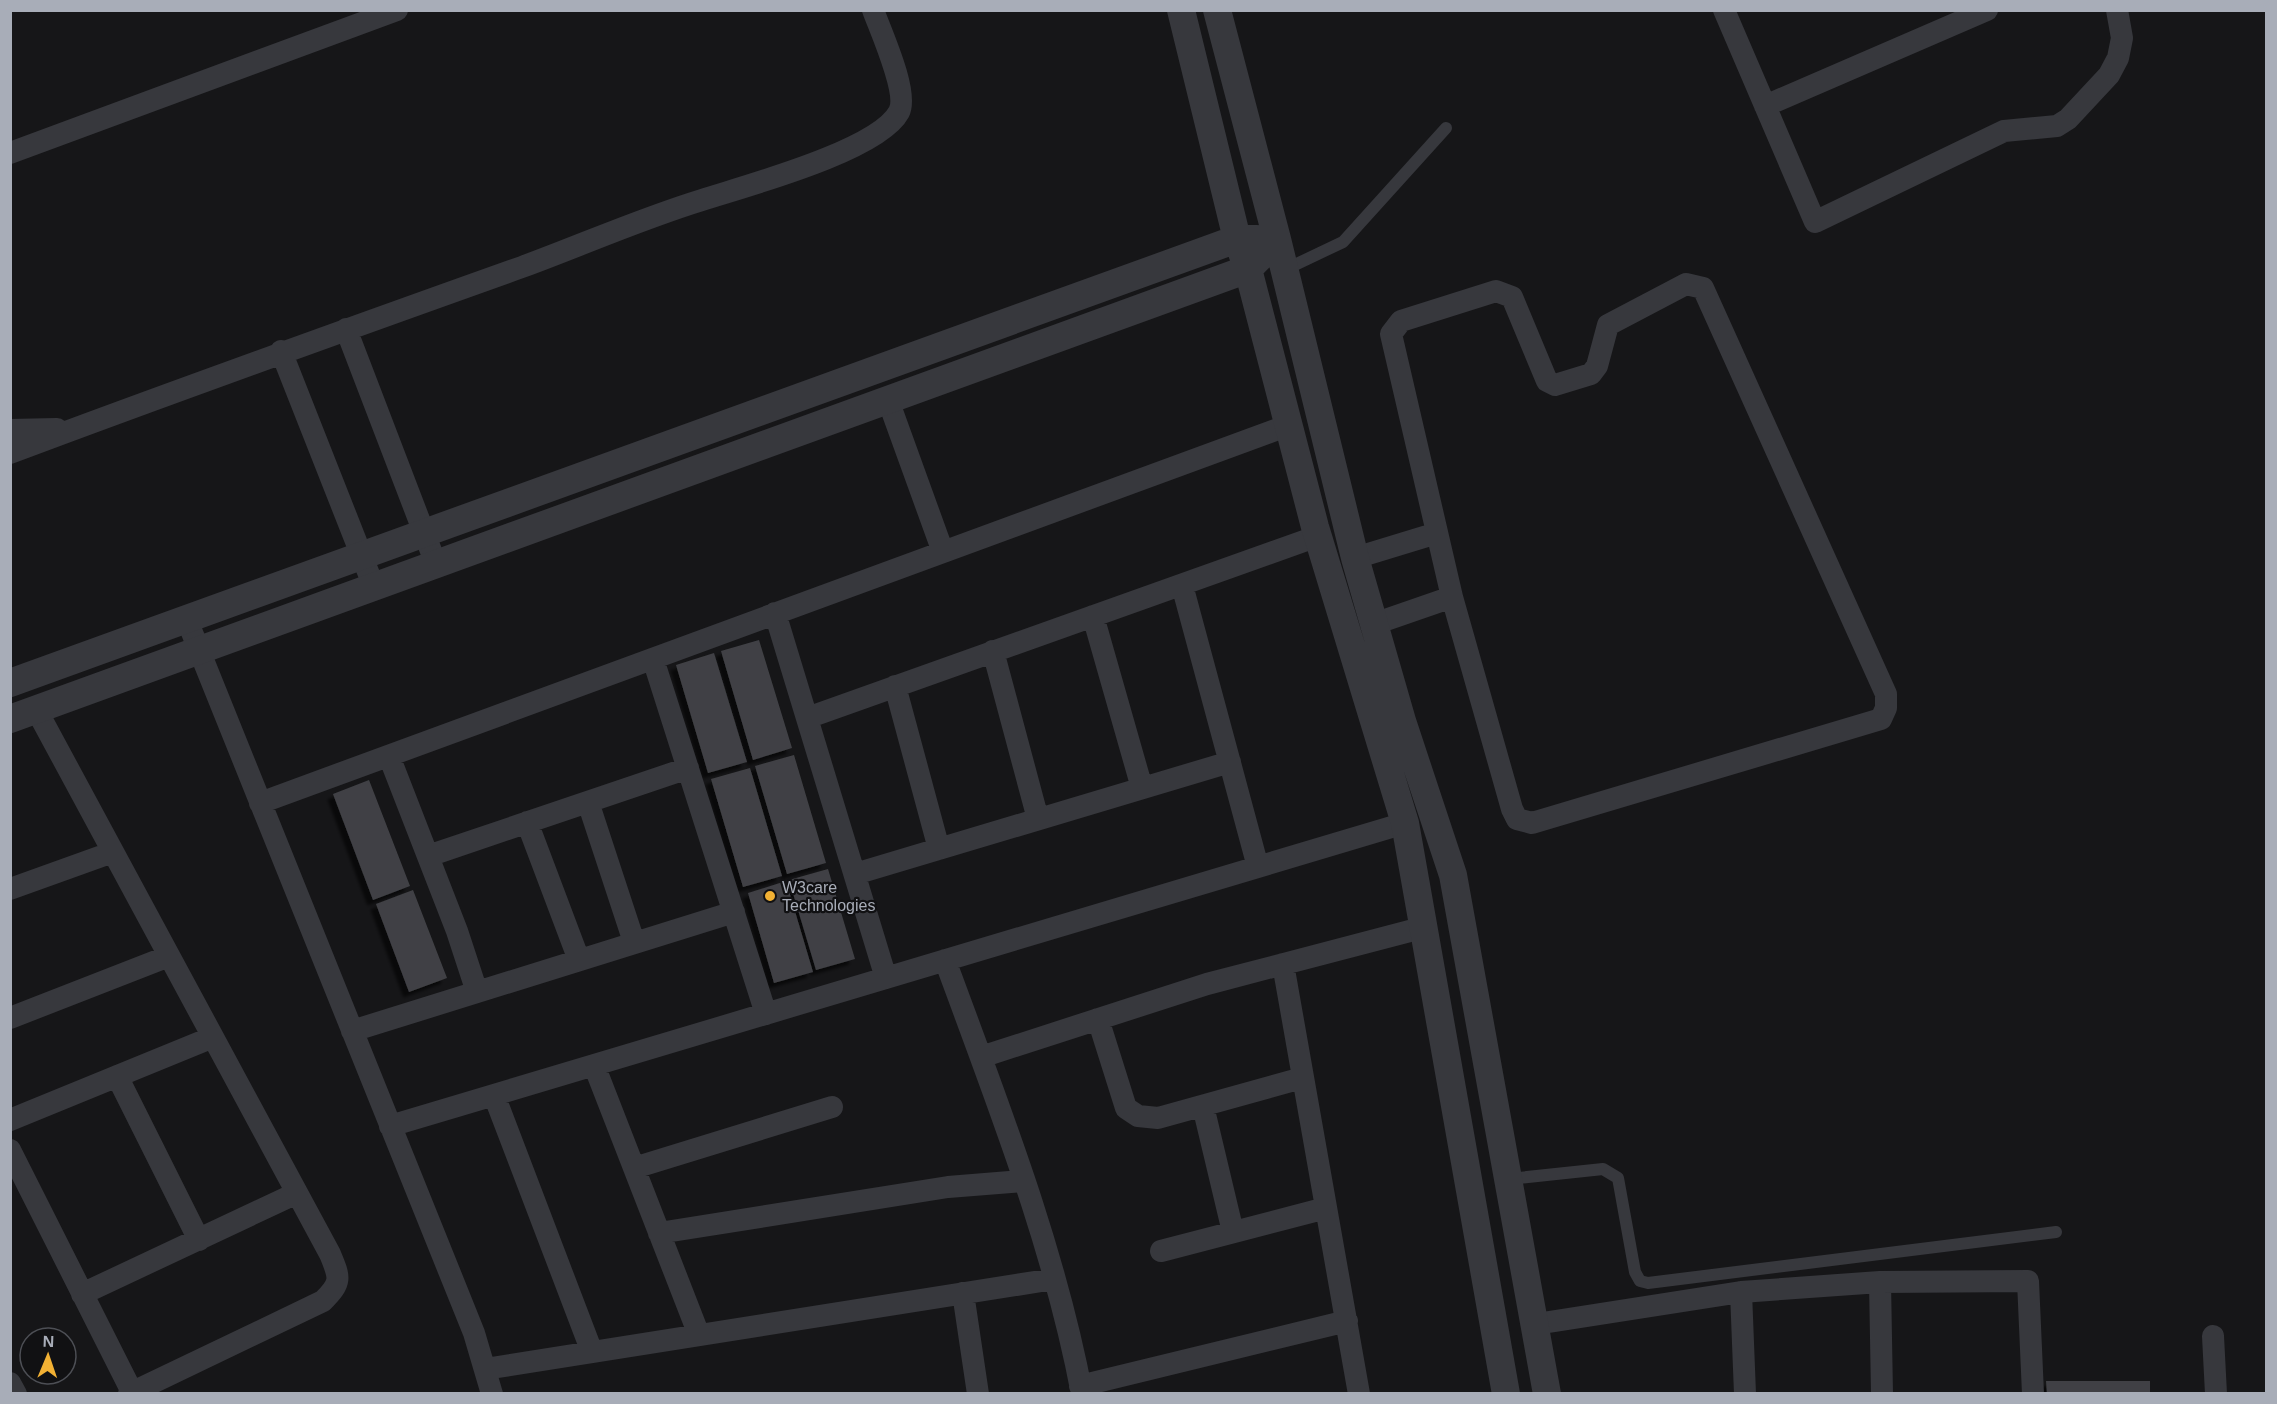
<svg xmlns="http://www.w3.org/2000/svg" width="2277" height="1404" font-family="Arial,sans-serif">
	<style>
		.building { fill: #404145; filter: url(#shadow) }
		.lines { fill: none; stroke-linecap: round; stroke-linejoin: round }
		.service { stroke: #37383d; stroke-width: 12 }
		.minor { stroke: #37383d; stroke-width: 22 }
		.tertiary { stroke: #37383d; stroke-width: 28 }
		.poi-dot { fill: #f2b134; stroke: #111113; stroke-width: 2 }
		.labels { text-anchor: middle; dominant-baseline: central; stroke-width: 4.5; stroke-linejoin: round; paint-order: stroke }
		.poi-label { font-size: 16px; fill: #a8adb8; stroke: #111113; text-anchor: start }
	</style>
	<defs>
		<filter id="shadow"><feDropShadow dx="-5.5" dy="5.5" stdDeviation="1.5" flood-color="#0009"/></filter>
	</defs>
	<rect width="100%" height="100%" fill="#161618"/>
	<!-- building -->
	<path class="building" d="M759,640L792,748L753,760L721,651Z
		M714,653L747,762L708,773L676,665Z
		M794,755L826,863L787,874L755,766Z
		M750,768L782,876L743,887L711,779Z
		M369,780L410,886L373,900L333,794Z
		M828,869L855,959L816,970L789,880Z
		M786,881L813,972L774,983L748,893Z
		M413,890L447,978L409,992L376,904Z
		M2046,1381H2150V1394H2047Z"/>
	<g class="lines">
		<!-- service -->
		<path class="service" d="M1284,270L1343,242L1446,128
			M1509,1179L1603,1169L1618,1178L1635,1272L1640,1281L1648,1283L2056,1232"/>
		<!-- minor -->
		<path class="minor" d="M1724,10L1815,222L2004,131L2057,126L2068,119L2109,75L2118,58L2122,38L2117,10
			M1765,106L1987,10
			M10,153L397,10
			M346,329L436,564
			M281,351L374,587
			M888,400L943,552
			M10,430L57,429
			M10,453C180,389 351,328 522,267C582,245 640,219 702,200C745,186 878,151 899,112C909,93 881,32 873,10
			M1355,558L1437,533
			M1182,585L1258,867
			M775,613L886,978
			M1093,616L1142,788
			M187,620L474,1333L492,1394
			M1374,624L1452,597L1512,809L1517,819L1532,823L1881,719L1886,708V694L1703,288L1686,284L1608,325L1597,366L1591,374L1555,385L1547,381L1512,297L1496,291L1401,321L1391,334L1452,597
			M993,651L1038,819
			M653,659L766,1014
			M895,686L939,849
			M36,709L330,1254C340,1278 342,1282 323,1301L129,1394
			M807,718L1318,536
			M389,756L457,931L477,992
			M588,802L634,942
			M260,803L1289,425
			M527,822L579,960
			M428,856L688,768
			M855,874L1230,762
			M10,889L113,852
			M945,960C997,1102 1054,1245 1082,1394
			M1283,964L1359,1394
			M10,1018L169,956
			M1098,1019L1126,1108L1138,1116L1158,1118L1302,1078
			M352,1031L734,912
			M981,1057L1207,984L1425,927
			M594,1065L699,1335
			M117,1076L199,1240
			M494,1095L592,1352
			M1203,1106L1233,1232
			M10,1120L213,1037
			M390,1126L1405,823
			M10,1150L132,1392
			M634,1168L832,1107
			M659,1233L948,1187L1023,1181
			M1161,1251L1326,1208
			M1880,1282L1882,1394
			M1741,1292L1745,1394
			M963,1293L978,1394
			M82,1294L297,1193
			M1536,1324L1741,1292L1880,1282L2028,1281L2033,1394
			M2213,1336L2216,1394
			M485,1369L1054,1279
			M10,1383L16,1394
			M1080,1386L1347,1321"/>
		<!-- tertiary -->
		<path class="tertiary" d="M1181,10L1237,239L1248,269L1315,527L1405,823L1506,1394
			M1217,10L1277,239L1355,558L1402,721L1453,875L1547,1394
			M10,683L1237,239H1257
			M10,719L1248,269L1261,256"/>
	</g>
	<!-- markers -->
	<circle class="poi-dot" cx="770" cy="896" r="6"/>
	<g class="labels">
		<!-- poi labels -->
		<g class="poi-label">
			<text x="782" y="887">W3care<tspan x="782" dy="18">Technologies</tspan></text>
		</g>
	</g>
	<!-- border -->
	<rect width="2277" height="1404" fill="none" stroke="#a8adb8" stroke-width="24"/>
	<!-- north arrow -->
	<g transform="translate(48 1356) rotate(2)"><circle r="28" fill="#111113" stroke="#4d4f55" stroke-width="1.5"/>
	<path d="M0-4.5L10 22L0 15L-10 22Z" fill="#f2b134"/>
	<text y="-9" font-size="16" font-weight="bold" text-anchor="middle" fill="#a8adb8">N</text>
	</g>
</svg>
